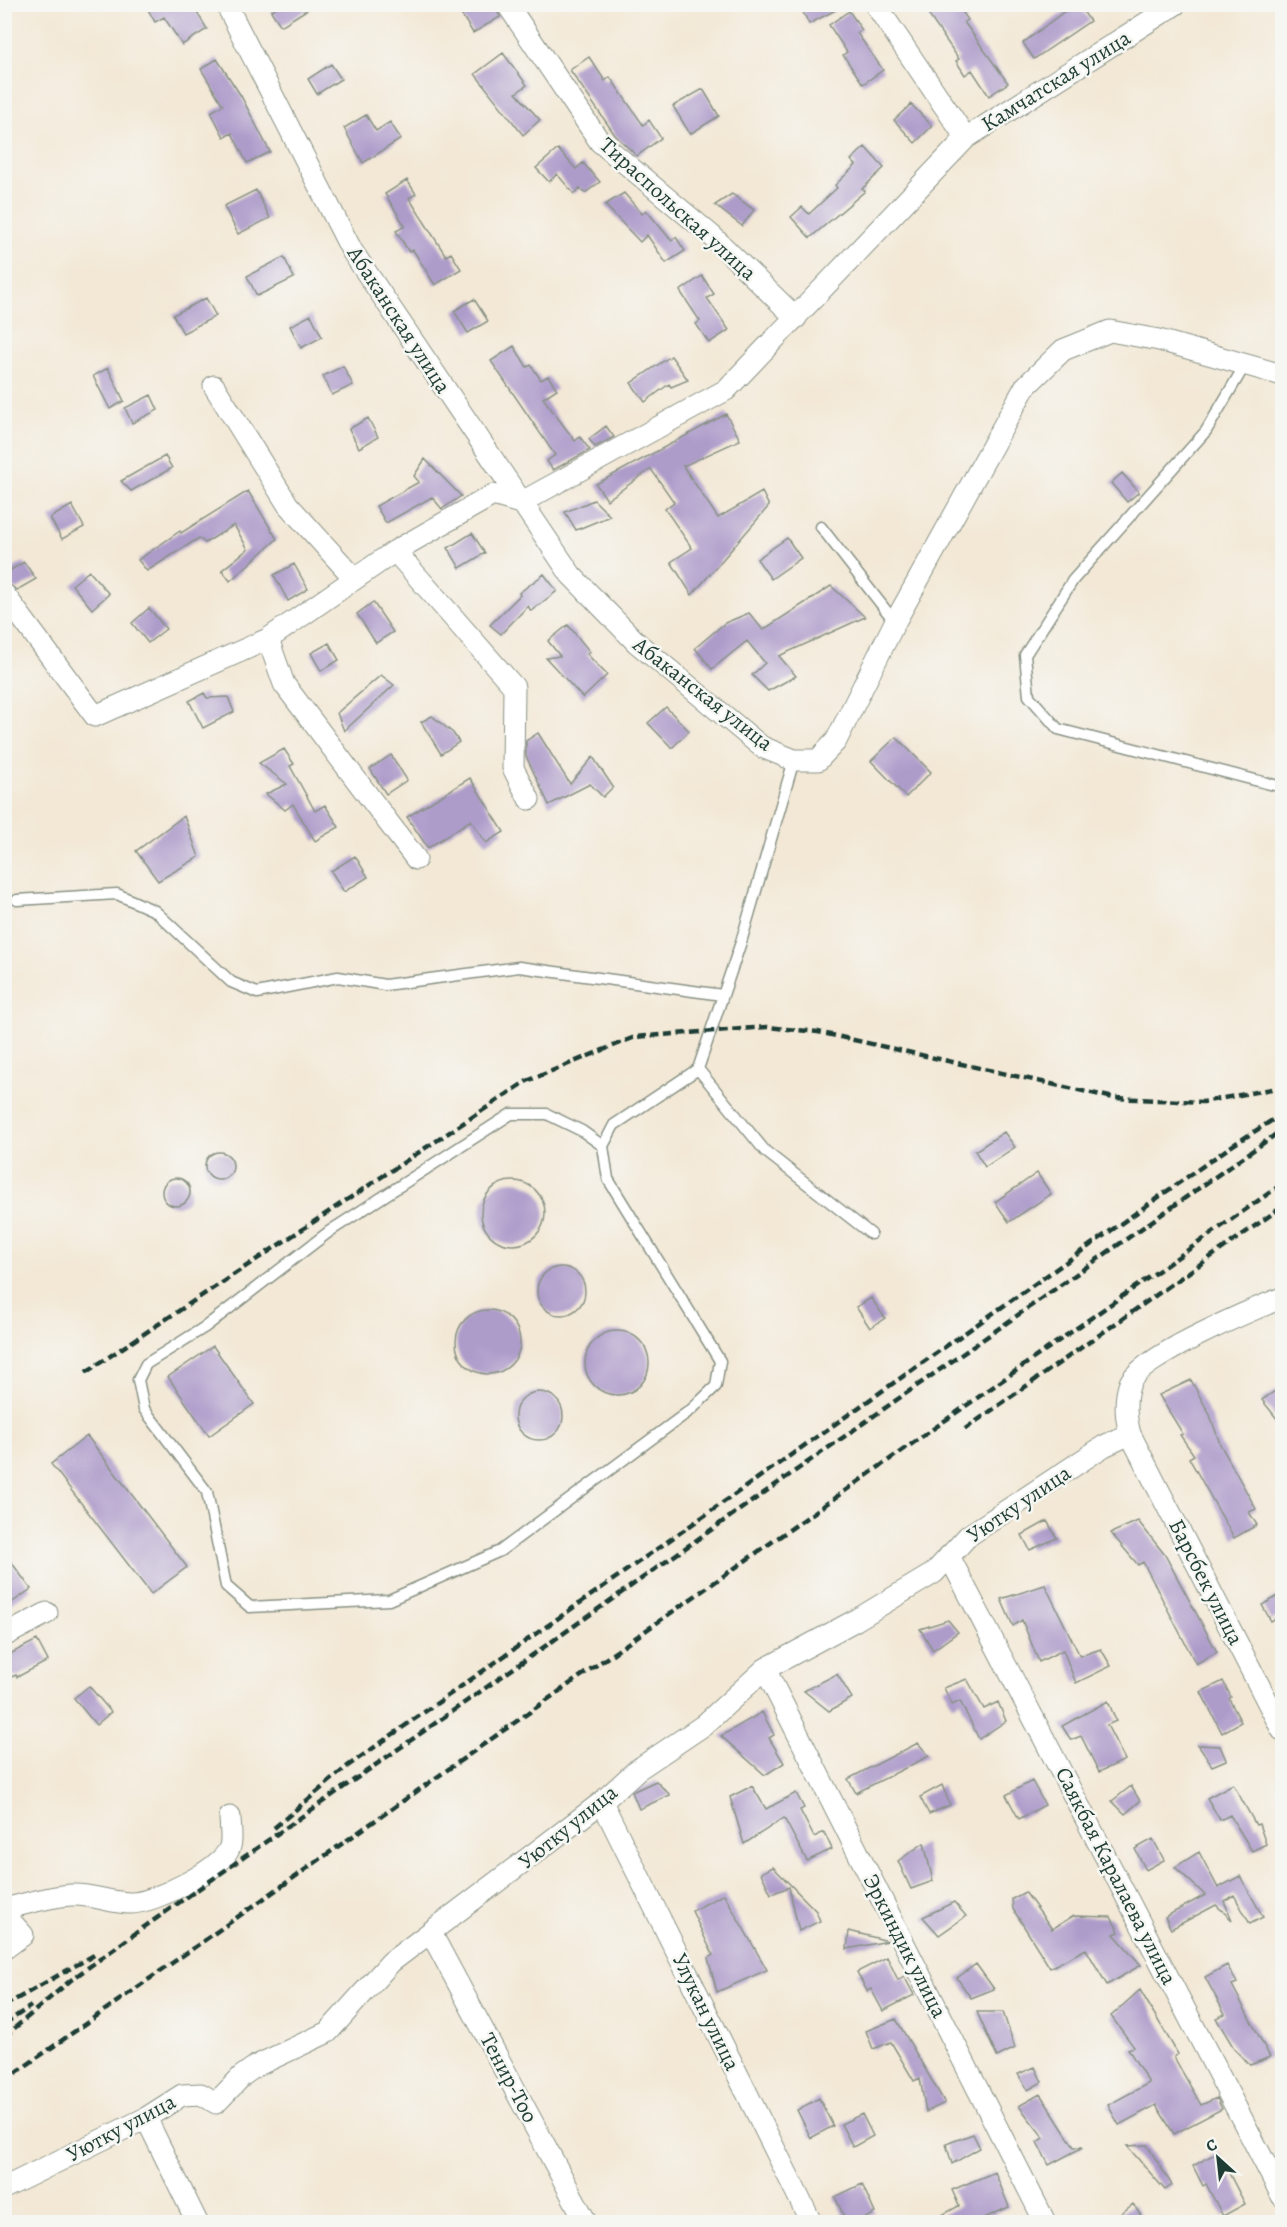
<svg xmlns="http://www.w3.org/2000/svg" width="1287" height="2227" font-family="Alegreya,serif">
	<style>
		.building { fill: #ad9bca }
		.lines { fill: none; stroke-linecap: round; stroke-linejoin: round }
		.service-casing { stroke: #899285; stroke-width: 13 }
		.minor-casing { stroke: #899285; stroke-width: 23 }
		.service { stroke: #fff; stroke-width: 10 }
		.minor { stroke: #fff; stroke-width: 21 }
		.rail { stroke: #1f3d34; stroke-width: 4.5; stroke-dasharray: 9 4.5; stroke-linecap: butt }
		.labels { text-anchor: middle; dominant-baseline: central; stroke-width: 5; stroke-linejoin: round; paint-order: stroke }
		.street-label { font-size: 22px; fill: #1f3d34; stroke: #f6f6f2 }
	</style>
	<rect width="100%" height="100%" fill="#f6f6f2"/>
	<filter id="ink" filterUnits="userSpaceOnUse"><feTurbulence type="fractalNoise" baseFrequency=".0167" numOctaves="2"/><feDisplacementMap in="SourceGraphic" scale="12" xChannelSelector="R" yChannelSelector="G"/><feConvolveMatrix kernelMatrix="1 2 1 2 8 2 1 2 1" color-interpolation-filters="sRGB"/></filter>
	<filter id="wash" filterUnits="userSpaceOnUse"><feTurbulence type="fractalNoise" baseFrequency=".008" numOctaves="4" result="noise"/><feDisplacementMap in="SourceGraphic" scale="24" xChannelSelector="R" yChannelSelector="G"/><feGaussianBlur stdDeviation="1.35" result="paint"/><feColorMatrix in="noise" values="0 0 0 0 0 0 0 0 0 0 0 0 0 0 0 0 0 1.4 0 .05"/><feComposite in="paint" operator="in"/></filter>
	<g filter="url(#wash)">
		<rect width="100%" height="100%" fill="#f3e8d6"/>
		<g id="blocks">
			<!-- building -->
			<path class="building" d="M145,4H192L207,29L182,45L164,17L155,22Z
				M281,4H316L281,26L271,11Z
				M477,4H494L500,17L473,33L461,14Z
				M799,4H847L809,24Z
				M921,4H957L968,20L964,22L1008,83L989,96L972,70L965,75L956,61L959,59Z
				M1074,4H1078L1090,21L1034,59L1023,43Z
				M849,11L862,30L857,33L883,70L863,84L843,55L847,52L829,25Z
				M503,53L527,85L516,93L540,120L523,135L475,74Z
				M589,57L605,81L610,77L643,125L649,120L661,138L637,156L615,135L570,70Z
				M217,59L241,96L270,152L247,163L232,133L224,137L211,112L223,105L201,69Z
				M331,64L341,79L317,94L308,79Z
				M703,89L719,116L690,134L673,106Z
				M911,104L932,126L915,143L894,120Z
				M366,115L376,131L390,122L401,139L363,163L344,128Z
				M865,147L884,168L862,189L865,191L810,238L791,217L802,207L809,214L837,188L835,185L856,165L851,160Z
				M558,149L576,169L583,163L600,182L585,193L580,188L574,194L557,174L549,182L536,168Z
				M407,180L416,194L409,198L446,256L451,253L461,269L435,285L413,250L409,252L396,231L405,226L385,194Z
				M256,190L270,218L238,234L224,206Z
				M624,193L642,214L646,210L671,240L676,237L685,251L666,263L647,235L640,242L605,205Z
				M732,194L754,210L742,226L715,205Z
				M284,257L294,278L257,296L247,276Z
				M702,276L714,294L707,298L729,330L709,343L696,324L700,321L680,291Z
				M206,298L216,316L183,333L173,315Z
				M474,299L488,321L468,333L454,311Z
				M311,315L322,337L301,348L290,326Z
				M514,346L527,367L531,365L541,380L548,376L557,389L543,398L575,441L580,437L590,450L553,470L547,461L555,455L491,361Z
				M671,356L688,380L671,387L669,384L645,402L631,383Z
				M343,366L353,385L332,395L323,376Z
				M108,368L124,401L110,409L93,376Z
				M151,395L158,410L132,423L125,408Z
				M726,414L740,440L683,466L718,518L762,492L769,506L692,595L671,562L692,548L665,509L674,502L651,469L607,500L596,484Z
				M368,418L378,437L359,448L349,429Z
				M606,426L614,437L595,447L589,439Z
				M165,456L172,468L131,491L121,481Z
				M425,459L461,496L442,509L432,497L386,523L376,506L419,482L414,476Z
				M1122,473L1139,492L1127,502L1111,483Z
				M248,491L277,539L230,581L222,570L248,549L234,525L205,543L199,538L147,571L138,560L180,531L181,533Z
				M594,500L610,516L576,530L565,512Z
				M72,505L84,527L62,539L50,518Z
				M472,533L485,553L460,568L448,548Z
				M787,538L801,558L771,579L757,559Z
				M24,562L36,579L17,590L4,582V574Z
				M294,564L308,589L288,601L274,575Z
				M89,571L109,594L92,609L72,585Z
				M544,574L557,591L531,611L528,606L501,634L490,625L520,595L519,593Z
				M831,586L865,617L779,656L796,676L768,691L752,675L765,663L747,641L712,669L695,648L725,623L749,613L763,630Z
				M373,602L393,632L376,643L357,614Z
				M149,608L166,629L148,643L132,623Z
				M568,625L590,652L587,654L607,675L583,698L546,658L560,656L548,641Z
				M329,643L339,660L321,671L311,653Z
				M381,675L394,685L344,731L337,713Z
				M204,693L207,698L228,697L234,712L203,728L189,701Z
				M666,707L689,731L672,748L648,723Z
				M432,716L453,733L459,742L441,754L421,722Z
				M538,733L570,784L593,757L613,787L603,797L590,784L549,805L526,756V741Z
				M896,737L931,772L906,797L871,761Z
				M284,749L294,764L290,766L315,811L325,805L339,827L315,841L293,804L285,810L266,794L287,784L259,763Z
				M391,755L407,780L386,794L370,769Z
				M470,778L504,832L486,843L471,820L428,848L407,817Z
				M184,816L199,857L158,881L136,851Z
				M355,856L368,877L344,892L331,871Z
				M1004,1132L1015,1147L985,1167L975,1151Z
				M205 1166a14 14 0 1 1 28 0a14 14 0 1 1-28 0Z
				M1037,1173L1051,1194L1009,1222L995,1202Z
				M162 1192a14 14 0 1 1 28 0a14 14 0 1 1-28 0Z
				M481 1213a32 32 0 1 1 64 0a32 32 0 1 1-64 0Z
				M537 1291a24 24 0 1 1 48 0a24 24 0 1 1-48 0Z
				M871,1298L885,1318L870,1328L856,1307Z
				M456 1342a32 32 0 1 1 64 0a32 32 0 1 1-64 0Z
				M585 1363a32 32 0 1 1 64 0a32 32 0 1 1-64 0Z
				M213,1346L254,1404L209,1436L168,1377Z
				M1191,1380L1210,1415L1220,1444L1256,1509L1249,1512L1257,1525L1234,1538L1189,1458L1194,1455L1180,1435L1183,1434L1159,1395Z
				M1282,1386V1425L1262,1400Z
				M515 1416a24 24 0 1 1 48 0a24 24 0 1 1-48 0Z
				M87,1436L187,1567L151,1594L51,1464Z
				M1047,1521L1057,1538L1030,1550L1022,1535Z
				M1138,1521L1165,1555L1217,1652L1196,1664L1143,1562L1138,1565L1111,1533Z
				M4,1552L31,1589L4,1608Z
				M1045,1585L1080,1656L1101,1649L1111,1666L1076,1683L1063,1650L1039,1662L1022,1620L1013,1626L1001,1599Z
				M1282,1594V1615L1271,1621L1262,1605Z
				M948,1620L958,1632L933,1650L920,1629Z
				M37,1640L48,1661L17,1677L16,1675L4,1680V1657Z
				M837,1674L852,1698L829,1711L804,1691Z
				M967,1679L984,1709L998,1702L1006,1721L979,1739L960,1701L952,1705L944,1688Z
				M1223,1681L1231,1697L1229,1699L1241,1722L1222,1733L1201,1692Z
				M89,1686L111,1712L96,1725L74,1698Z
				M1108,1701L1116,1721L1107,1725L1125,1760L1099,1772L1081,1736L1071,1740L1062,1726Z
				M762,1712L774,1735L769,1738L784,1763L765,1775L721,1736Z
				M918,1743L929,1756L856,1793L848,1779Z
				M1198,1745L1220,1746L1226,1760L1212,1766Z
				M656,1781L670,1795L639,1809L632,1792Z
				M1032,1781L1045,1805L1019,1819L1006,1795Z
				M1233,1784L1256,1825L1259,1824L1266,1844L1252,1851L1230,1815L1220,1820L1207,1798Z
				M942,1785L950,1805L929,1814L920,1797Z
				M752,1786L766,1809L796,1793L804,1808L800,1810L814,1837L824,1832L832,1849L807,1861L784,1818L744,1844L730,1797Z
				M1131,1786L1140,1801L1125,1814L1112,1801Z
				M1153,1839L1164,1860L1146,1870L1135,1849Z
				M924,1843L933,1881L911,1889L898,1861Z
				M1199,1852L1218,1888L1240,1876L1263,1917L1250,1924L1234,1895L1224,1901L1232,1920L1216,1905L1171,1929L1165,1917L1205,1895L1175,1867Z
				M773,1867L816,1911L820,1921L799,1931L789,1887L771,1894L761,1873Z
				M1025,1892L1052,1929L1073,1916L1111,1917L1119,1932L1114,1934L1141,1965L1107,1985L1086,1949L1050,1968L1013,1909L1012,1899Z
				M724,1894L767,1970L717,1992L708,1958L713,1955L692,1911Z
				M954,1902L966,1916L939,1935L923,1917Z
				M849,1931L888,1941L847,1949Z
				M887,1957L898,1980L904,1976L914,1995L883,2011L871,1989L867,1991L857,1972Z
				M976,1964L994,1989L971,1998L957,1978Z
				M1227,1965L1237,1983L1232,1985L1270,2057L1250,2065L1235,2050L1216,2018L1225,2014L1205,1977Z
				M1140,1990L1178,2054L1174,2057L1201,2105L1217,2098L1222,2109L1174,2134L1156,2105L1119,2125L1108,2105L1149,2083L1128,2049L1134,2047L1111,2016Z
				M977,2012H1003L1015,2048L997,2057Z
				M896,2019L945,2103L926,2112L920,2078L914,2081L891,2042L873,2049L866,2031Z
				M1035,2067L1042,2082L1028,2090L1018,2074Z
				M1040,2094L1074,2147H1083L1049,2165L1037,2142L1044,2138L1019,2106Z
				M819,2098L833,2126L811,2138L797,2110Z
				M862,2114L873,2136L853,2147L841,2124Z
				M973,2134L980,2148L952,2164L946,2144Z
				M1147,2145L1172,2185L1165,2190L1127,2146Z
				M1218,2152L1245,2204L1223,2216L1206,2184L1203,2186L1193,2166Z
				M995,2172L1009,2207L973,2223H927L959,2206L952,2190Z
				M862,2184L875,2213L856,2223H847L835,2197Z
				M1133,2204L1146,2223H1109Z"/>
		</g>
	</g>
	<g filter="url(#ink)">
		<use href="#blocks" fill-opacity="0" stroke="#899285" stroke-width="1.5"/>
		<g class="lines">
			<!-- service casing -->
			<g class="service-casing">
				<path id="service" d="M1245,365L1206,431L1073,580L1025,655L1029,696L1058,729L1282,787
					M821,527L895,622
					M794,760L741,942L698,1069L765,1151L871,1234
					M17,900L117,894L155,911L231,982L257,993L338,977L385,985L519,967L722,995
					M603,1146L582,1131L547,1114H511L330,1231L205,1327L146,1364L138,1380L144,1409L207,1492L226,1586L250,1607L389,1600L500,1551L692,1409L716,1386L720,1361L608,1179L603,1146L614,1125L698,1069"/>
			</g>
			<!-- minor casing -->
			<g class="minor-casing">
				<path id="minor" d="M226,4L352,251L571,575L637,643L762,747L794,760H818L836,741L895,622L1025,387L1063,350L1110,331L1159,340L1282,375
					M507,4L600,142L712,236L796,318
					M875,4L966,138
					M214,386L288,505L355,579
					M395,551L514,687L513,768L529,799
					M4,594L95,716L268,639L395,551L493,495L520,503L726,390L966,138L1176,4
					M268,639L284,684L416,859
					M1282,1298C1253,1309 1140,1357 1130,1383C1124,1399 1126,1419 1130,1434L1282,1730
					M949,1556L1282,2196
					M4,1636L47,1613
					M765,1669L1045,2222
					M602,1802L811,2222
					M4,1909C26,1904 50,1896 72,1895C92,1894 111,1903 131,1903C154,1903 220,1870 229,1849C233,1841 230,1826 230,1817
					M4,1914L23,1935L4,1949
					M431,1933L586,2222
					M146,2118L197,2222
					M4,2188L146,2118L182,2095L201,2094L216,2103L242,2076L256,2066L328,2032L391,1962L602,1802L637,1770L704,1725L765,1669L856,1620L934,1573L968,1536L1104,1446L1130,1434"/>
			</g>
			<!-- service -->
			<use href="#service" class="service"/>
			<!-- minor -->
			<use href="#minor" class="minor"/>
			<!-- rail -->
			<path class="rail" d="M86,1372L527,1081L635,1037L767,1027L818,1032L1114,1098L1203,1102L1282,1087
				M965,1429L1282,1207
				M274,1828L349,1765L1230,1147L1282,1114
				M4,2006L96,1954
				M4,2024L31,2006
				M4,2037L71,1980L147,1925L1282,1130
				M4,2081L1282,1184"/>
		</g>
	</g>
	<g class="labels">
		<!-- street labels -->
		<g class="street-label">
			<text transform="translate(1056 81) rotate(-32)">Камчатская улица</text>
			<text transform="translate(678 209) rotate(42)">Тираспольская улица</text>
			<text transform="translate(399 320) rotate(57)">Абаканская улица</text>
			<text transform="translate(703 694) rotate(38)">Абаканская улица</text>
			<text transform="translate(1019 1504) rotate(-34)">Уютку улица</text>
			<text transform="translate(1206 1582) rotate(63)">Барсбек улица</text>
			<text transform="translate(568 1827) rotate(-39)">Уютку улица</text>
			<text transform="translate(1116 1876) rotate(63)">Саякбая Каралаева улица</text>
			<text transform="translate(905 1946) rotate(63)">Эркиндик улица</text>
			<text transform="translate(706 2012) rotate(64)">Улукан улица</text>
			<text transform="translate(509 2078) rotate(62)">Тенир-Тоо</text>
			<text transform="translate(121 2128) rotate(-28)">Уютку улица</text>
		</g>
	</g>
	<!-- margin -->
	<rect width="1287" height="2227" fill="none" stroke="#f6f6f2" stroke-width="24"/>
	<!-- north arrow -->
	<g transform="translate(1218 2158) rotate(333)" stroke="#f6f6f2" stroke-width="4.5" paint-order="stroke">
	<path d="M0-4.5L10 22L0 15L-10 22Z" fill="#1f3d34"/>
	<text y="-9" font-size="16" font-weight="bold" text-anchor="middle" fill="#1f3d34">С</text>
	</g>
</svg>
